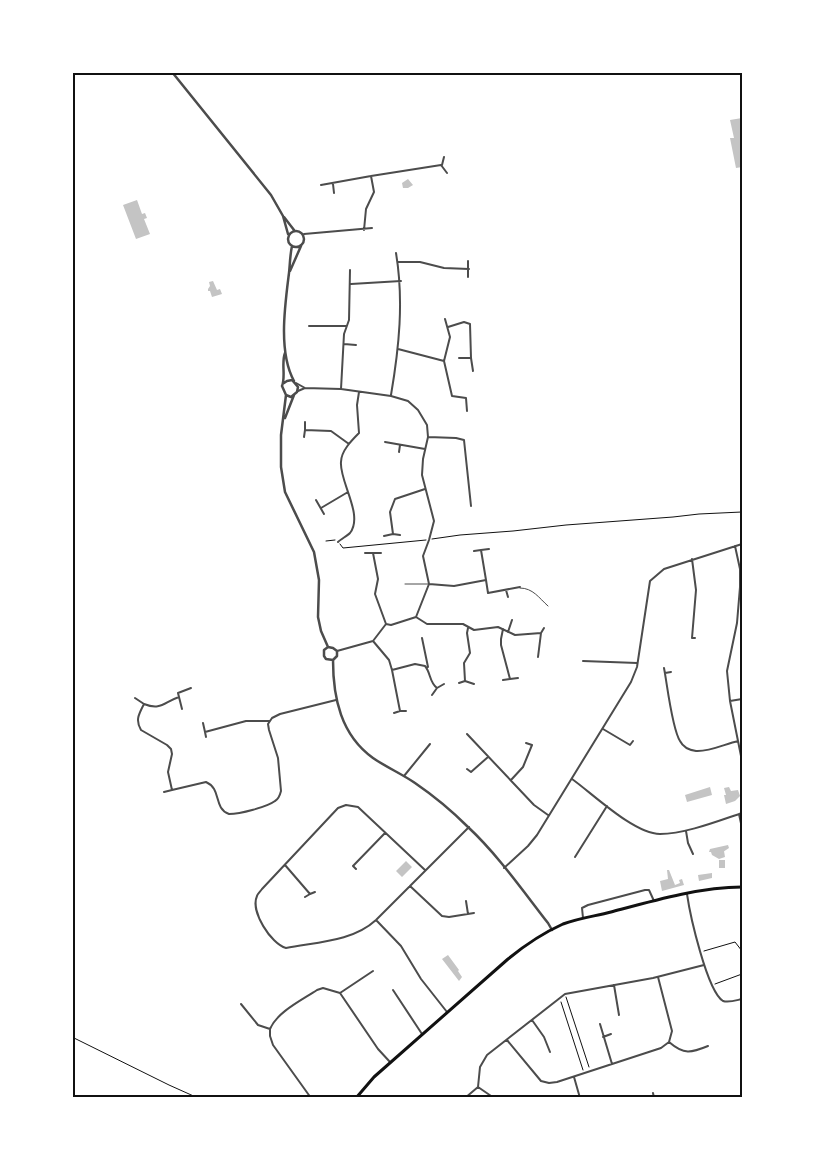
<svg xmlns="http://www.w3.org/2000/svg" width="815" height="1170" font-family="Lato,sans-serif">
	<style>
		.building { fill: #c4c4c4 }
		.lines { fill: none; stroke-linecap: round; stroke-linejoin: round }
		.path { stroke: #111; stroke-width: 1 }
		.pedestrian { stroke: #4c4c4c; stroke-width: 1 }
		.minor { stroke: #4c4c4c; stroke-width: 2 }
		.tertiary { stroke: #4c4c4c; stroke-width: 2.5 }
		.secondary { stroke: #111; stroke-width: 3 }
		.neatline { fill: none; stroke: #111; stroke-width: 2 }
	</style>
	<rect width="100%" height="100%" fill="#fff"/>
	<!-- building -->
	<path class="building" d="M742,118V167L736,168L730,138H734L730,120Z
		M408,179L413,185L408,188H403L402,183Z
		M137,200L142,214L145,213L147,218L144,219L150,234L136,239L123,205Z
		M213,281L217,290L220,289L222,294L212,297L210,291H208V289L210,286L209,282Z
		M710,787L712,795L687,802L685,795Z
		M729,787L731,791L738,790L740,796L735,801L726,804L724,795H726L724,788Z
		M728,845L729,848L723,852L724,851L725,857L719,859L712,855L711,852H709L710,849Z
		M719,860H725V868H719Z
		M406,861L412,867L402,877L396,871Z
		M667,870H669L675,885L680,883L679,880L682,879L684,885L662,891L660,881L668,879Z
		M712,873V878L699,881L698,875Z
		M448,955L459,970L458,971L462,977L459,981L442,959Z"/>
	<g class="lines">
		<!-- path -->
		<path class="path" d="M432,539L460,535L513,531L566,525L673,517L699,514L742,512
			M326,541L335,540
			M340,544L343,548L426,540
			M704,951L735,942L742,951
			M715,984L742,974
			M566,997L589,1067
			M561,1002L583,1070
			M72,1037L169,1085L198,1098"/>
		<!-- pedestrian -->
		<path class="pedestrian" d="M405,584H429
			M520,588C533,588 539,598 548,606"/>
		<!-- minor -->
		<path class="minor" d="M442,165L444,157
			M333,184L334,193
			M321,185L371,176
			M364,230L366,209L374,192L371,176L441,165L447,173
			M304,234L372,228
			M468,261V277
			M398,262H420L444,268L469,269
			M351,284L401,281
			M309,326H346
			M448,327L464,322L470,324L471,358H459
			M344,344L356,345
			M398,349L444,361L452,396L466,398L467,411
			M471,358L473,371
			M444,361L450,337L445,319
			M296,383L305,388
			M341,389L344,334L349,320L350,270
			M298,391L305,388L341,389L391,396L408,401L418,410L427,425L428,437L423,459L422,475L434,521L429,540L423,556L429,584L416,617L391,625L386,624L373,641L337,651
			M391,395C399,348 404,301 396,253
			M305,422V430L331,431L349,444
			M304,437L305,430
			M428,437L456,438L464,440L471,506
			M385,442L425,449
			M399,452L400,445
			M316,500L324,514
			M321,508L348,492
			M393,534L400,535
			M384,536L393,534L390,512L395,499L425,489
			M338,542C341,539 347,536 350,533C364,515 339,481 341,462C341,451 352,440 359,433L357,405L359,392
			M735,546L740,569V587L737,623L727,671L730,701L742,761
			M481,550L489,549
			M474,551L481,550L486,580
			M365,553H373
			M381,553H373L378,579L375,594L386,624
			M692,559L696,590L692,638H695
			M429,584L454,586L486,580L488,593L520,587
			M506,590L508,597
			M416,617L427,624H463L474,630L498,627L515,635L541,633L538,657
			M468,628L467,633L470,653L464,663L465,681L474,684
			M503,629L501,639V645L510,679L518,678
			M508,632L512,620
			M541,633L544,628
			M422,638L428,667
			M373,641L389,660L392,670L400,711H406
			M583,661L637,663
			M664,668C667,683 672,729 680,741C683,747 689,750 696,751C709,752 725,744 738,741
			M392,670L415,664L425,666C431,673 429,682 437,688L432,695
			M665,673L671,672
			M503,680L510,679
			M459,683L465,681
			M191,688L178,693L179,697C164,702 161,711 144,704C139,714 135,720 141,730L167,745L171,749L172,754L168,772L172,790L206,782C222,789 213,808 229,814C240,814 267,807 275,801C279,799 280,795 281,791L278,758L269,730L268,724L272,718L280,714L336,700
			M437,688L444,684
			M179,697L182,709
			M135,698L144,704
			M730,701L742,699
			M394,713L400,711
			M203,723L205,732
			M603,729L630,745L633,741
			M467,734L534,805L548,815
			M206,737L205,732L246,721H269
			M467,769L471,772L488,757
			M404,776L430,744
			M572,779C593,794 634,834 660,834C685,834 718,821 742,813
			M511,780L523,767L532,745L526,743
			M164,792L172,790
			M739,814L742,828
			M686,831L688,843L693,854
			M575,857L607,806
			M285,865L310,894L305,897
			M504,868L528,846L537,835L631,682L637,667L650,581L664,569L742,544
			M356,869L353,866L385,833
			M425,870L358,807L346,805L338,808L262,889C260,892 258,893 257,896C250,911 271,944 286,948C316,942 352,942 376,920L469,827
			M410,886L442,916L449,917L474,913
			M310,894L315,892
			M687,894C690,915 707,991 723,1001C729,1003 737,1000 742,999
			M466,901L468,914
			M583,918L582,908L588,905L645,890H649L654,901
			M377,921L401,946L421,979L447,1012
			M614,985L619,1015
			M393,990L422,1034
			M340,993L373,971
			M241,1004L258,1025L270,1029V1036L273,1045L311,1098
			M532,1020L544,1037L550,1052
			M600,1024L612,1064
			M270,1029C277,1012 302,1000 317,990L323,988L340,993L378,1049L390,1062
			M603,1037L611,1034
			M507,1040L541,1081L549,1083L557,1082L661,1048L669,1042L672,1031L658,977
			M669,1042C684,1055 691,1053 708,1046
			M574,1077L580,1098
			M478,1087L494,1098
			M653,1093L654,1098
			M465,1098L478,1087L480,1067L487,1055L565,994L653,978L704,965"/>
		<!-- tertiary -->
		<path class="tertiary" d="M172,72L271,195L283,216L288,234
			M284,217L294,230
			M288 239a8 8 0 1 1 16 0a8 8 0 1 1-16 0Z
			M292,246C290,255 290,264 289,273C285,305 278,352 294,381
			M290,271L301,246
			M285,353C281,363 286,376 282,386L286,395L281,435V467L285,492L314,552L319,580L318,617L321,631L328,647L333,648L337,651V656L333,660C333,698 341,735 373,758C386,767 402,774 415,783C434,796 452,811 468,827C498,855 523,891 548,923L552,930
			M284,383L287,381L292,380L298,387L297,392L291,397L286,395
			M285,418L294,395
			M328,647L324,650V656L326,659L333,660"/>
		<!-- secondary -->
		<path class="secondary" d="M356,1098L374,1077L508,959C525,945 543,933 563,924C579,918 596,916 611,912C652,901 700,887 742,887"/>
	</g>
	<!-- border -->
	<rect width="815" height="1170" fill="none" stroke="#ffffff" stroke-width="148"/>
	<rect x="74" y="74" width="667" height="1022" class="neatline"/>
</svg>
